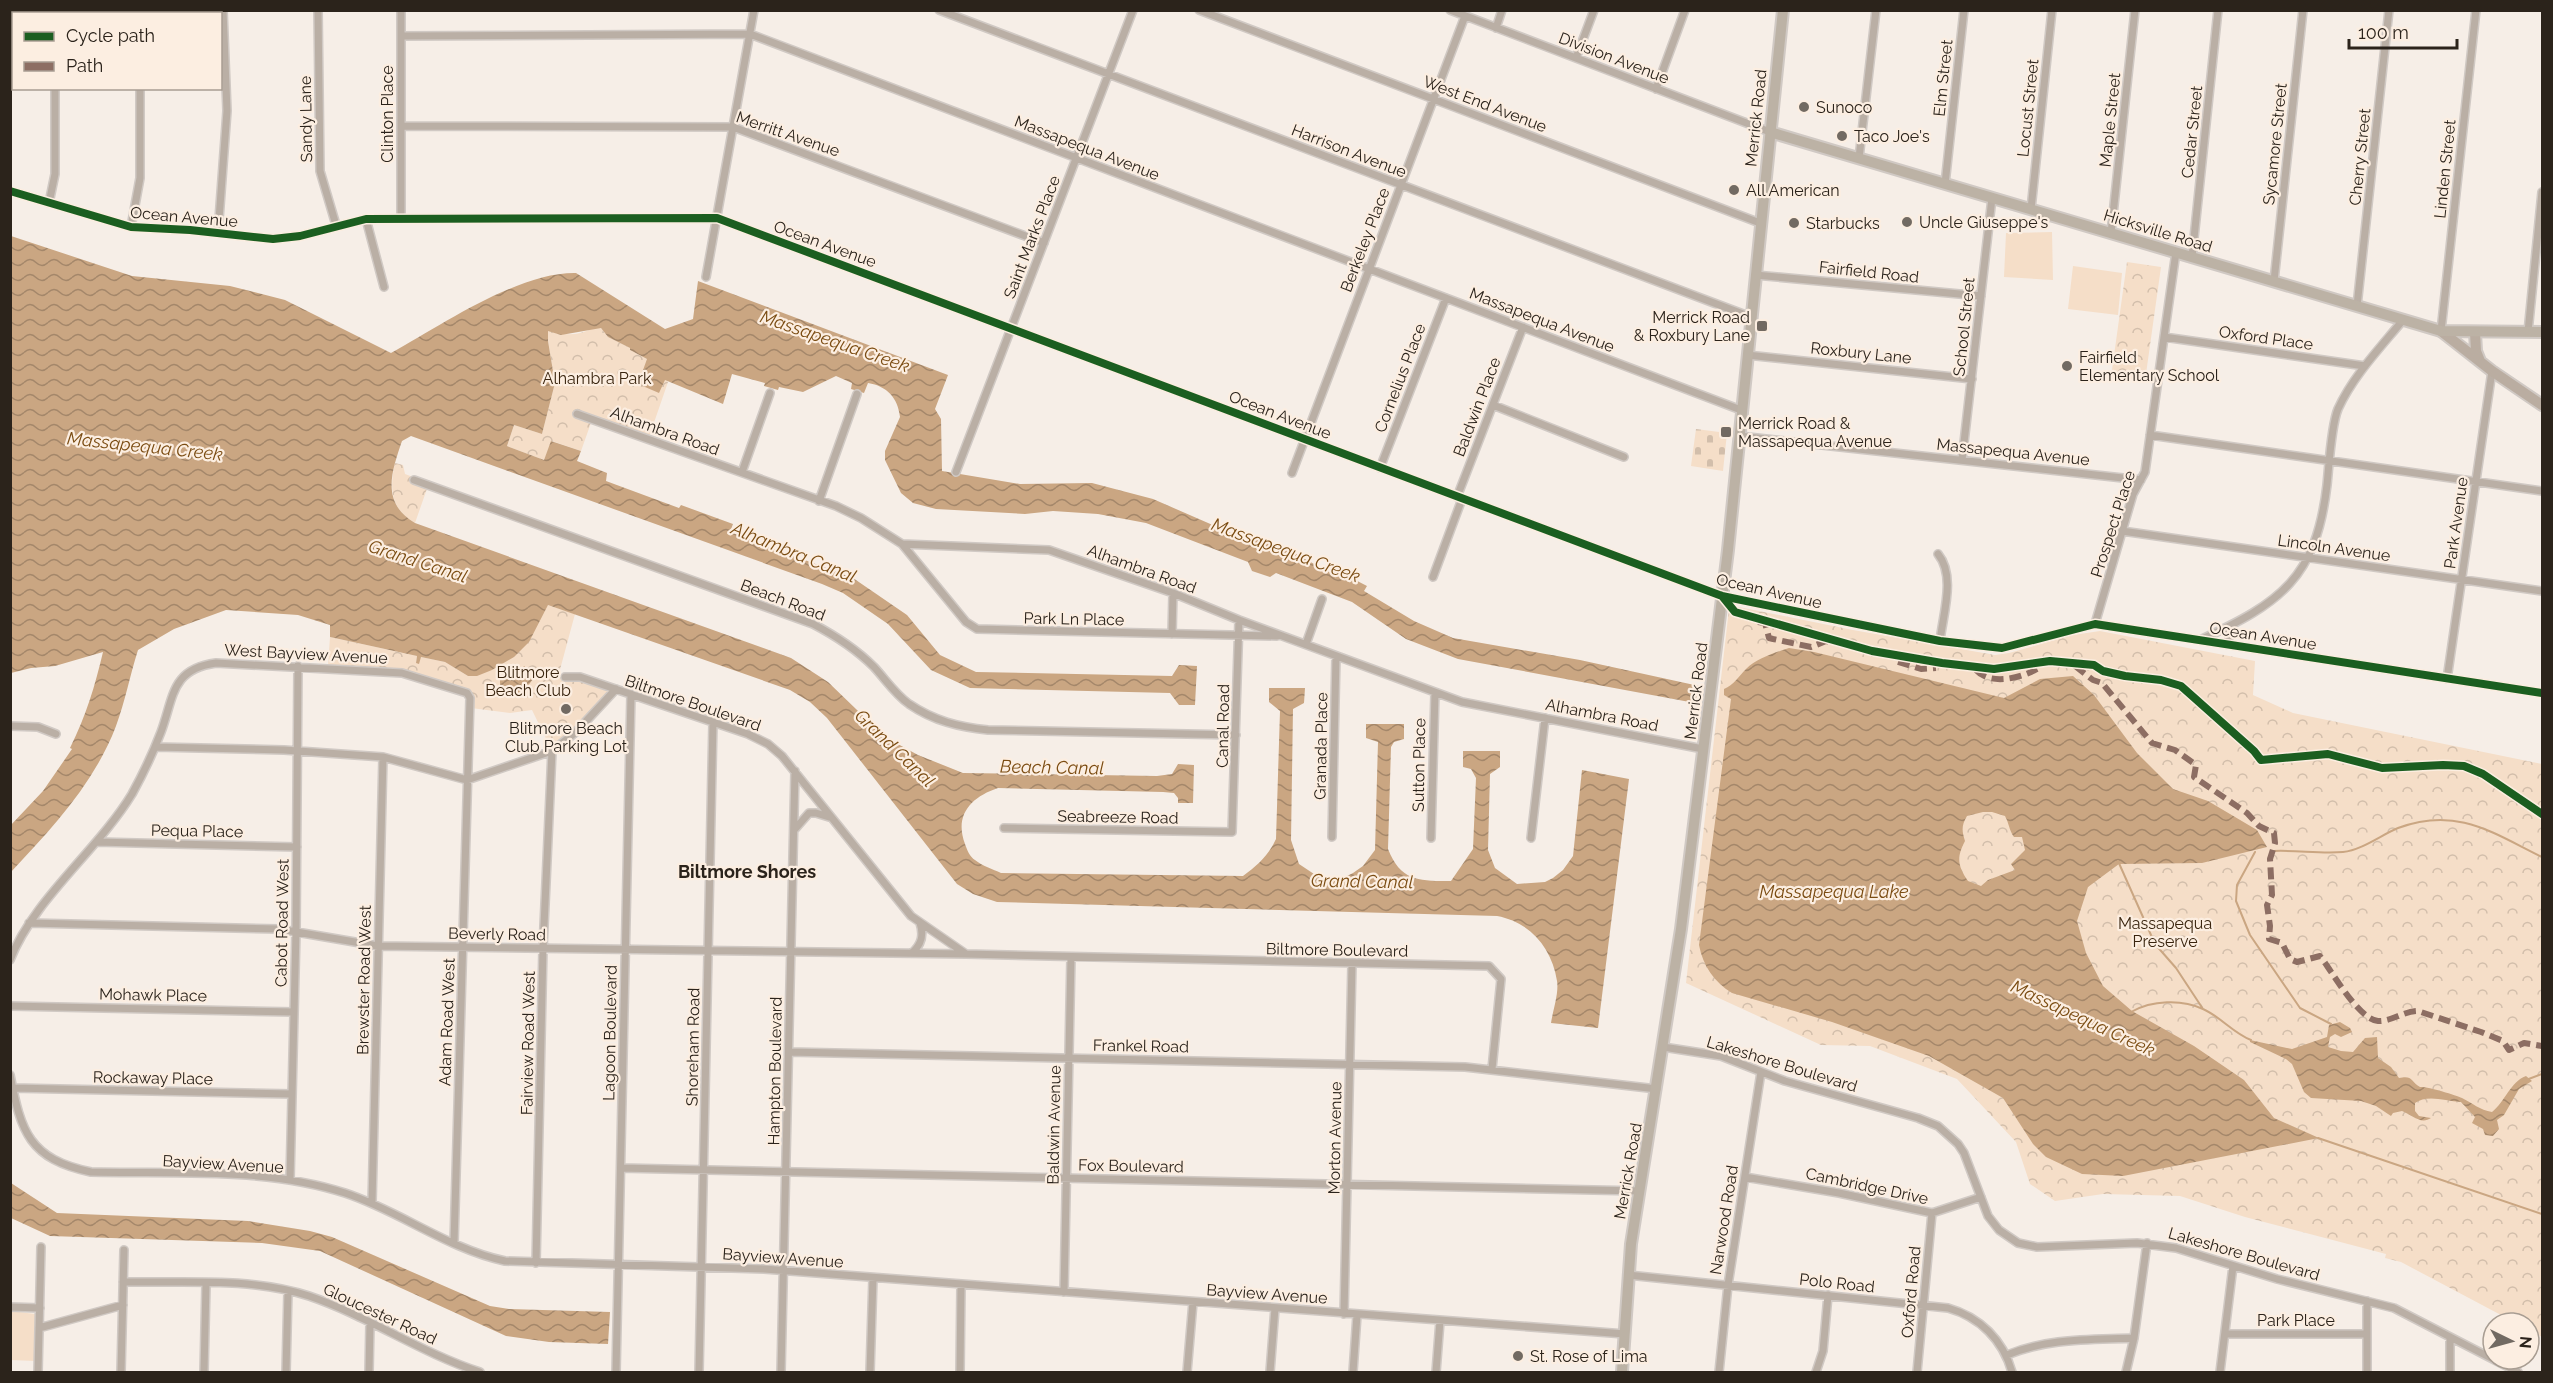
<svg xmlns="http://www.w3.org/2000/svg" width="2553" height="1383" font-family="Raleway,sans-serif">
	<style>
		.green { fill: #f5dec8 }
		.forest { fill: url(#forest-crowns) }
		.cemetery { fill: url(#cemetery-stones) }
		.water { fill: url(#water-waves); fill-rule: evenodd }
		.lines { fill: none; stroke-linecap: round; stroke-linejoin: round }
		.stream { stroke: #caa682; stroke-width: 2 }
		.street-casing { stroke: #d0c9c4; stroke-width: 10 }
		.secondary-casing { stroke: #d0c9c4; stroke-width: 14 }
		.primary-casing { stroke: #d0c9c4; stroke-width: 14 }
		.street { stroke: #baafa5; stroke-width: 7 }
		.secondary { stroke: #baada1; stroke-width: 10 }
		.primary { stroke: #bcb2a5; stroke-width: 10 }
		.quiet { stroke: #8d6e63; stroke-width: 6; stroke-dasharray: 12 6; stroke-linecap: butt }
		.cycleway-casing { stroke: #fceee1; stroke-width: 11 }
		.cycleway { stroke: #1b5e20; stroke-width: 8 }
		.poi-dot { fill: #726a62; stroke: #fceee1; stroke-width: 2 }
		.labels { text-anchor: middle; dominant-baseline: central; stroke-width: 4.5; stroke-linejoin: round; paint-order: stroke }
		.street-label { font-size: 16px; fill: #2b231b; stroke: #fceee1 }
		.poi-label { font-size: 16px; fill: #2b231b; stroke: #fceee1; text-anchor: start }
		.park-label { font-size: 16px; fill: #39240e; stroke: #fceee1 }
		.water-label { font-size: 18px; font-style: italic; fill: #7b4c12; stroke: #fceee1 }
		.neighbourhood-label { font-size: 18px; font-weight: bold; fill: #2b231b; stroke: #fceee1 }
	</style>
	<defs>
		<pattern id="forest-crowns" width="20" height="18" patternUnits="userSpaceOnUse" patternTransform="scale(1.5)"><rect width="20" height="18" fill="#f5dec8"/><path d="M2 6a3 3 0 1 1 6 0M12 15a3 3 0 1 1 6 0" fill="none" stroke="#d2beab"/></pattern>
		<pattern id="cemetery-stones" width="16" height="16" patternUnits="userSpaceOnUse" patternTransform="scale(1.5)"><rect width="16" height="16" fill="#f5dec8"/><path d="M2 7V4a2 2 0 0 1 4 0v3zM10 15v-3a2 2 0 0 1 4 0v3z" fill="#d2beab"/></pattern>
		<pattern id="water-waves" width="16" height="10" patternUnits="userSpaceOnUse" patternTransform="scale(1.5)"><rect width="16" height="10" fill="#caa682"/><path d="M0 5q4-4 8 0t8 0" fill="none" stroke="#a4876a"/></pattern>
	</defs>
	<rect width="100%" height="100%" fill="#f6eee7"/>
	<!-- green -->
	<path class="green" d="M2052,232L2053,280L2004,277L2006,233Z
		M2073,266L2122,273L2118,315L2068,309Z
		M11,1311L35,1314V1361L11,1360Z"/>
	<!-- forest -->
	<path class="forest" d="M2127,262L2161,267L2145,381L2111,377Z
		M593,328H601L608,337L630,348V350L647,359L668,382L648,440L592,420L581,451L552,441L544,460L507,446L514,425L542,434L555,383L548,341V330C563,336 579,336 593,328Z
		M395,463L403,465L405,474L429,483L415,523C391,509 389,490 395,463Z
		M548,605L575,614L558,677L563,679L575,677L613,690L567,739L551,749L532,710L510,713L471,708L470,693L402,672L328,666L330,637L417,656L416,663L421,657L445,662L468,676Z
		M1739,607L1853,630L1995,655L2009,653L2073,635L2100,631L2255,661L2253,695L2293,713L2542,764V1337L2529,1330V1323H2516L2401,1262L2385,1258L2386,1254L2245,1217L2180,1196L2103,1194L2055,1201L2030,1184L2016,1142L1957,1079L1870,1046L1821,1045L1686,983L1729,609Z"/>
	<!-- cemetery -->
	<path class="cemetery" d="M1696,429L1727,433L1723,471L1691,466Z"/>
	<!-- water -->
	<path class="water" d="M11,236L132,276L230,286L285,300L391,353C442,325 518,272 576,273L665,329L693,319L698,281L948,375L935,409L941,419L942,471L1020,484L1092,483L1153,499L1254,543L1256,539L1302,556L1303,558L1335,575L1338,571L1367,586L1364,591L1414,621L1453,638L1580,660L1699,686L1695,703L1458,659L1406,639L1352,602L1276,573L1270,577L1252,571L1248,562L1146,523L1098,514L1053,511L1025,514L936,509L913,503L901,493L885,460V451L900,417C898,398 887,386 868,383L864,393L851,389L852,383L836,376L803,392L779,387L778,390L764,386L765,383L732,374L723,404L665,380L659,393L638,384L647,359L630,350V348L608,337L601,328L561,335L548,331V341L555,383L542,434L514,425L507,446L544,460L551,441L581,451L577,461L607,473L606,481L679,508L681,505L733,524L730,532L853,578L907,615L940,655L976,672L1172,676L1179,665L1197,666L1195,705H1179L1170,693L970,688L931,670L888,624L843,593L822,584L411,436L402,441C391,473 381,503 415,523L791,658L828,682L885,737L918,755L963,773L1157,776L1172,774L1178,764L1194,765L1193,803H1178V798L1174,793L1163,792L998,788C971,797 954,815 965,844C967,850 970,857 975,860C982,866 993,869 1001,873L1243,876C1258,865 1268,856 1276,839L1280,711L1269,702V688H1305L1304,703L1293,709L1291,840L1299,864L1323,880H1339L1353,873L1363,866L1375,850L1378,742L1366,738V724H1404V739L1394,742L1391,747L1388,849C1401,882 1420,881 1451,881L1473,849L1476,778L1471,769L1463,767V751H1500V767L1490,774L1488,850L1495,868L1517,884L1545,882L1553,878L1563,870L1573,856L1582,770L1629,779L1598,1028L1551,1023C1553,1010 1559,993 1557,981C1552,948 1530,922 1497,916L997,902L973,894L957,884L827,718L810,702L790,690L548,605L529,642L514,657L492,670L477,676H468L445,662L421,657L419,664L416,663L417,656L330,637V625L298,615L226,610L174,629L138,650C130,675 125,702 116,726C94,784 52,828 11,872L10,826L43,791L72,749L70,748C86,716 95,686 103,652L55,666L31,668L11,673Z
		M1789,648L1814,652L2004,698L2040,679L2073,676L2094,695L2137,753L2173,789L2208,801L2257,830L2267,847L2202,863L2119,864L2088,887L2077,921L2086,953L2103,986L2132,1011L2194,1046L2244,1080L2274,1118L2319,1138L2123,1176L2082,1174L2046,1157L2033,1144L2003,1098L1929,1056L1832,1022L1732,993C1714,982 1703,966 1699,945L1731,699L1724,695V689C1734,685 1738,677 1746,669C1757,658 1775,653 1789,648ZM1983,812H1992L2005,816C2009,823 2009,830 2014,837H2022L2025,850L2011,864L2015,870L1988,880L1981,886L1968,881C1958,866 1956,858 1965,841C1962,831 1961,826 1967,816Z
		M524,666L536,675L521,695L510,686H500V676H518Z
		M2340,1022L2350,1028L2352,1032L2341,1037L2335,1034L2330,1037L2328,1047L2341,1051L2353,1052L2365,1038L2377,1037L2378,1058L2391,1067L2399,1078C2413,1075 2410,1081 2420,1087C2426,1086 2456,1095 2462,1098C2472,1103 2480,1110 2492,1112C2505,1102 2510,1082 2526,1076L2532,1081L2519,1089L2504,1115L2497,1120L2499,1129L2493,1136L2485,1135L2483,1129L2472,1123L2475,1117L2461,1102C2445,1101 2427,1094 2415,1103V1111L2419,1116L2431,1118C2421,1125 2412,1115 2402,1111L2393,1113L2391,1116L2376,1106L2361,1101L2311,1098L2304,1092L2292,1064L2286,1059L2250,1042V1040L2292,1049L2327,1037L2329,1025Z
		M11,1183L57,1213L248,1221L310,1231L332,1237L490,1306L509,1309L610,1312L608,1344L549,1342L506,1336L320,1251L262,1243L50,1236L11,1218Z"/>
	<g class="lines">
		<!-- stream -->
		<path class="stream" d="M2274,851C2297,850 2321,854 2343,852C2362,850 2381,835 2398,828C2457,806 2493,833 2542,857
			M2255,852L2237,885L2236,901L2250,935L2300,1008L2331,1024
			M2118,861L2155,944L2176,968L2203,1009
			M2131,1012C2152,1000 2182,999 2203,1009C2221,1017 2233,1033 2251,1040
			M2526,1080L2542,1074
			M2318,1138L2542,1214"/>
		<!-- street casing -->
		<g class="street-casing">
			<path id="street" d="M139,10V14
				M318,10L320,171L336,225
				M401,10V218
				M939,10L1751,317
				M1199,10L1760,223
				M1450,10L1770,132
				M55,14V10
				M1496,28L1502,10
				M401,36L750,34L1741,410
				M1576,58L1594,10
				M10,68H14
				M1656,89L1685,10
				M401,126L733,127L1044,243
				M1859,158L1876,10
				M1945,184L1964,10
				M10,191L131,227L190,230L273,239L300,236L366,219L717,218L1722,596L1940,641L2002,648L2095,624L2542,693
				M49,203L55,174V88
				M2031,209L2052,10
				M366,219L384,287
				M131,227L140,178V88
				M218,233L227,111L223,10
				M2111,233L2135,10
				M2192,257L2218,10
				M1755,275L1981,296
				M706,277L754,10
				M2274,281L2303,10
				M2357,306L2389,10
				M2441,331L2476,10
				M2528,332L2542,192
				M2164,337L2365,366
				M1747,355L1972,379
				M1493,405L1624,457
				M577,414L836,506L861,518L902,544L1049,550L1173,593L1239,620L1462,702L1703,749
				M2150,435L2542,491
				M1739,436L2141,480
				M1962,460L1992,198
				M1380,468L1446,298
				M742,472L770,393
				M956,472L1133,10
				M1292,473L1465,16
				M414,480L813,624C836,636 856,649 874,667C886,680 895,694 909,704C934,721 959,727 988,730L1236,735
				M1457,497L1523,327
				M819,501L857,394
				M2122,531L2542,591
				M902,544L966,622L977,629L1277,636
				M1938,554C1956,576 1943,614 1940,641
				M1433,577L1462,499
				M2095,624L2133,494L2145,472L2176,252
				M1172,634L1173,593
				M2200,640C2280,603 2316,579 2327,485C2329,466 2331,426 2338,409C2353,376 2380,348 2403,320
				M1306,644L1322,599
				M2228,645L2231,626
				M565,677H580L748,734L768,744L782,756L911,916L966,954L1489,966L1501,979L1492,1069
				M2447,679L2492,371
				M10,726L38,727L56,734
				M155,747L284,750L383,757L467,780L552,751L576,732L616,689
				M1004,828L1232,832L1239,620
				M795,829L809,813H816L829,817
				M1332,837L1336,656
				M1431,838L1435,693
				M1531,838L1545,718
				M97,842L297,847
				M29,923L279,929L378,946L966,954
				M912,953C922,944 924,935 920,923
				M10,960C33,900 98,850 132,794C143,774 153,753 161,732C174,697 171,669 216,663L402,673L467,693L470,698L454,1243
				M10,1006L294,1012
				M1663,1047L1721,1056L1785,1081L1918,1118L1938,1126L1958,1144L1964,1153L1988,1216L1999,1230L2018,1243L2037,1247L2137,1243L2176,1248L2277,1279L2394,1308L2518,1372
				M789,1052L1465,1067L1657,1089
				M10,1075C21,1132 29,1159 91,1172C175,1174 265,1167 345,1193C400,1211 448,1249 505,1261L764,1269L1625,1334
				M13,1088L292,1094
				M621,1168L1640,1191
				M1745,1177L1839,1193L1932,1213L1981,1197
				M290,1180L296,931L298,666
				M372,1203L383,757
				M536,1263L543,948L552,751
				M1628,1275L1948,1308C1980,1317 2003,1340 2012,1372
				M123,1282C184,1283 251,1277 309,1296C368,1316 421,1353 480,1372
				M1064,1292L1071,957
				M10,1307L40,1308
				M1344,1314L1352,964
				M39,1328L123,1305
				M2225,1334H2367
				M2007,1355C2047,1338 2091,1340 2134,1338
				M38,1372L41,1247
				M121,1372L124,1250
				M204,1372L206,1284
				M286,1372L288,1291
				M369,1372L370,1323
				M616,1372L631,694
				M699,1372L713,722
				M781,1372L795,771
				M870,1372L873,1278
				M960,1372L961,1285
				M1187,1372L1193,1302
				M1270,1372L1275,1308
				M1353,1372L1357,1315
				M1436,1372L1440,1321
				M1719,1372L1728,1285L1761,1072
				M1816,1372L1823,1351L1828,1295
				M1917,1372L1932,1213
				M2126,1372L2134,1338L2147,1243
				M2220,1372L2233,1266
				M2367,1372V1301
				M2450,1372V1337"/>
		</g>
		<!-- secondary casing -->
		<g class="secondary-casing">
			<path id="secondary" d="M2441,331L2492,371L2542,405
				M2475,332L2476,351L2480,361"/>
		</g>
		<!-- primary casing -->
		<g class="primary-casing">
			<path id="primary" d="M1770,132L2441,331L2542,332
				M1622,1372L1631,1244L1681,929L1728,550L1783,10"/>
		</g>
		<!-- street -->
		<use href="#street" class="street"/>
		<!-- secondary -->
		<use href="#secondary" class="secondary"/>
		<!-- primary -->
		<use href="#primary" class="primary"/>
		<!-- quiet -->
		<path class="quiet" d="M1758,622L1765,623L1769,638L1773,639L1811,647L1826,641L1831,642
			M1898,662L1921,669L1936,668
			M2075,666L2093,680L2102,683L2152,743L2175,750L2196,765L2194,777L2247,813L2259,826L2274,833L2275,843L2270,859L2272,895L2267,905L2270,926L2269,939L2282,943L2290,959L2297,962L2320,956C2332,971 2358,1019 2378,1021C2390,1022 2404,1011 2418,1011L2481,1032L2503,1041L2509,1050L2524,1043L2542,1046
			M1976,670C1990,686 2021,678 2037,669"/>
		<!-- cycleway casing -->
		<g class="cycleway-casing">
			<path id="cycleway" d="M10,191L131,227L190,230L273,239L300,236L366,219L717,218L1722,596L1940,641L2002,648L2095,624L2542,693
				M1722,596L1735,612L1872,651L1942,663L1994,669L2050,661L2094,665L2103,671L2125,676L2161,680L2181,686L2254,751L2261,760L2328,754L2382,768L2443,765L2464,766L2483,774L2542,814"/>
		</g>
		<!-- cycleway -->
		<use href="#cycleway" class="cycleway"/>
	</g>
	<!-- markers -->
	<g class="poi-dot">
		<circle cx="1804" cy="107" r="6"/>
		<circle cx="1842" cy="136" r="6"/>
		<circle cx="1734" cy="190" r="6"/>
		<circle cx="1907" cy="222" r="6"/>
		<circle cx="1794" cy="223" r="6"/>
		<rect x="1756" y="320" width="12" height="12" rx="3"/>
		<circle cx="2067" cy="366" r="6"/>
		<rect x="1720" y="426" width="12" height="12" rx="3"/>
		<circle cx="566" cy="709" r="6"/>
		<circle cx="1518" cy="1356" r="6"/>
	</g>
	<g class="labels">
		<!-- street labels -->
		<g class="street-label">
			<text transform="translate(1614 58) rotate(21)">Division Avenue</text>
			<text transform="translate(1943 78) rotate(-84)">Elm Street</text>
			<text transform="translate(1485 104) rotate(21)">West End Avenue</text>
			<text transform="translate(2028 108) rotate(-84)">Locust Street</text>
			<text transform="translate(387 114) rotate(-90)">Clinton Place</text>
			<text transform="translate(1756 118) rotate(-84)">Merrick Road</text>
			<text transform="translate(306 119) rotate(-91)">Sandy Lane</text>
			<text transform="translate(2110 120) rotate(-84)">Maple Street</text>
			<text transform="translate(2192 132) rotate(-84)">Cedar Street</text>
			<text transform="translate(788 134) rotate(19)">Merritt Avenue</text>
			<text transform="translate(2275 144) rotate(-84)">Sycamore Street</text>
			<text transform="translate(1087 148) rotate(21)">Massapequa Avenue</text>
			<text transform="translate(1349 151) rotate(21)">Harrison Avenue</text>
			<text transform="translate(2360 157) rotate(-84)">Cherry Street</text>
			<text transform="translate(2445 169) rotate(-84)">Linden Street</text>
			<text transform="translate(184 217) rotate(5)">Ocean Avenue</text>
			<text transform="translate(2158 231) rotate(17)">Hicksville Road</text>
			<text transform="translate(1032 237) rotate(-69)">Saint Marks Place</text>
			<text transform="translate(1365 240) rotate(-69)">Berkeley Place</text>
			<text transform="translate(825 244) rotate(20)">Ocean Avenue</text>
			<text transform="translate(1869 272) rotate(6)">Fairfield Road</text>
			<text transform="translate(1542 320) rotate(21)">Massapequa Avenue</text>
			<text transform="translate(1964 327) rotate(-84)">School Street</text>
			<text transform="translate(2266 338) rotate(8)">Oxford Place</text>
			<text transform="translate(1861 353) rotate(6)">Roxbury Lane</text>
			<text transform="translate(1400 378) rotate(-69)">Cornelius Place</text>
			<text transform="translate(1477 407) rotate(-69)">Baldwin Place</text>
			<text transform="translate(1280 415) rotate(21)">Ocean Avenue</text>
			<text transform="translate(665 431) rotate(20)">Alhambra Road</text>
			<text transform="translate(2013 452) rotate(6)">Massapequa Avenue</text>
			<text transform="translate(2456 523) rotate(-82)">Park Avenue</text>
			<text transform="translate(2113 524) rotate(-72)">Prospect Place</text>
			<text transform="translate(2334 548) rotate(8)">Lincoln Avenue</text>
			<text transform="translate(1142 569) rotate(20)">Alhambra Road</text>
			<text transform="translate(1769 591) rotate(13)">Ocean Avenue</text>
			<text transform="translate(783 600) rotate(21)">Beach Road</text>
			<text transform="translate(1074 619) rotate(1)">Park Ln Place</text>
			<text transform="translate(2263 636) rotate(9)">Ocean Avenue</text>
			<text transform="translate(306 654) rotate(3)">West Bayview Avenue</text>
			<text transform="translate(1696 691) rotate(-83)">Merrick Road</text>
			<text transform="translate(693 703) rotate(19)">Biltmore Boulevard</text>
			<text transform="translate(1602 715) rotate(11)">Alhambra Road</text>
			<text transform="translate(1223 726) rotate(-89)">Canal Road</text>
			<text transform="translate(1321 746) rotate(-89)">Granada Place</text>
			<text transform="translate(1419 765) rotate(-89)">Sutton Place</text>
			<text transform="translate(1118 817) rotate(1)">Seabreeze Road</text>
			<text transform="translate(197 831) rotate(1)">Pequa Place</text>
			<text transform="translate(282 923) rotate(-89)">Cabot Road West</text>
			<text transform="translate(497 934) rotate(1)">Beverly Road</text>
			<text transform="translate(1337 950) rotate(1)">Biltmore Boulevard</text>
			<text transform="translate(364 980) rotate(-89)">Brewster Road West</text>
			<text transform="translate(153 995) rotate(1)">Mohawk Place</text>
			<text transform="translate(447 1022) rotate(-88)">Adam Road West</text>
			<text transform="translate(610 1033) rotate(-89)">Lagoon Boulevard</text>
			<text transform="translate(528 1043) rotate(-89)">Fairview Road West</text>
			<text transform="translate(1141 1046) rotate(1)">Frankel Road</text>
			<text transform="translate(693 1047) rotate(-89)">Shoreham Road</text>
			<text transform="translate(1782 1064) rotate(17)">Lakeshore Boulevard</text>
			<text transform="translate(775 1071) rotate(-89)">Hampton Boulevard</text>
			<text transform="translate(153 1078) rotate(1)">Rockaway Place</text>
			<text transform="translate(1054 1125) rotate(-89)">Baldwin Avenue</text>
			<text transform="translate(1335 1138) rotate(-89)">Morton Avenue</text>
			<text transform="translate(223 1164) rotate(3)">Bayview Avenue</text>
			<text transform="translate(1131 1166) rotate(1)">Fox Boulevard</text>
			<text transform="translate(1628 1171) rotate(-80)">Merrick Road</text>
			<text transform="translate(1867 1186) rotate(12)">Cambridge Drive</text>
			<text transform="translate(1724 1220) rotate(-81)">Narwood Road</text>
			<text transform="translate(2244 1254) rotate(16)">Lakeshore Boulevard</text>
			<text transform="translate(783 1258) rotate(4)">Bayview Avenue</text>
			<text transform="translate(1837 1283) rotate(6)">Polo Road</text>
			<text transform="translate(1911 1292) rotate(-85)">Oxford Road</text>
			<text transform="translate(1267 1294) rotate(4)">Bayview Avenue</text>
			<text transform="translate(380 1314) rotate(25)">Gloucester Road</text>
			<text x="2296" y="1320">Park Place</text>
		</g>
		<!-- poi labels -->
		<g class="poi-label">
			<text x="1816" y="107">Sunoco</text>
			<text x="1854" y="136">Taco Joe's</text>
			<text x="1746" y="190">All American</text>
			<text x="1919" y="222">Uncle Giuseppe's</text>
			<text x="1806" y="223">Starbucks</text>
			<text x="1750" y="317" text-anchor="end">Merrick Road<tspan x="1750" dy="18">&amp; Roxbury Lane</tspan></text>
			<text x="2079" y="357">Fairfield<tspan x="2079" dy="18">Elementary School</tspan></text>
			<text x="1738" y="423">Merrick Road &amp;<tspan x="1738" dy="18">Massapequa Avenue</tspan></text>
			<text x="566" y="728" text-anchor="middle">Blitmore Beach<tspan x="566" dy="18">Club Parking Lot</tspan></text>
			<text x="1530" y="1356">St. Rose of Lima</text>
		</g>
		<!-- park labels -->
		<g class="park-label">
			<text x="597" y="378">Alhambra Park</text>
			<text x="528" y="672">Blitmore<tspan x="528" dy="18">Beach Club</tspan></text>
			<text x="2165" y="923">Massapequa<tspan x="2165" dy="18">Preserve</tspan></text>
		</g>
		<!-- water labels -->
		<g class="water-label">
			<text transform="translate(835 341) rotate(19)">Massapequa Creek</text>
			<text transform="translate(145 446) rotate(6)">Massapequa Creek</text>
			<text transform="translate(1286 550) rotate(20)">Massapequa Creek</text>
			<text transform="translate(794 552) rotate(22)">Alhambra Canal</text>
			<text transform="translate(418 561) rotate(18)">Grand Canal</text>
			<text transform="translate(895 748) rotate(44)">Grand Canal</text>
			<text transform="translate(1052 767) rotate(1)">Beach Canal</text>
			<text transform="translate(1362 881) rotate(1)">Grand Canal</text>
			<text x="1834" y="891">Massapequa Lake</text>
			<text transform="translate(2083 1018) rotate(25)">Massapequa Creek</text>
		</g>
		<!-- neighbourhood labels -->
		<g class="neighbourhood-label">
			<text x="747" y="871">Biltmore Shores</text>
		</g>
	</g>
	<!-- border -->
	<rect width="2553" height="1383" fill="none" stroke="#2b231b" stroke-width="24"/>
	<!-- legend -->
	<rect x="12" y="12" width="210" height="78" fill="#fceee1" stroke="#a89d92" stroke-width="1.5"/>
	<rect x="24" y="32" width="30" height="9" fill="#1b5e20" stroke="#a89d92" stroke-width="1.5"/>
	<text x="66" y="42" font-size="18" fill="#2b231b">Cycle path</text>
	<rect x="24" y="62" width="30" height="9" fill="#8d6e63" stroke="#a89d92" stroke-width="1.5"/>
	<text x="66" y="72" font-size="18" fill="#2b231b">Path</text>
	<!-- north arrow -->
	<g transform="translate(2511 1341) rotate(95)"><circle r="28" fill="#fceee1" stroke="#a89d92" stroke-width="1.5"/>
	<path d="M0-4.5L10 22L0 15L-10 22Z" fill="#726a62"/>
	<text y="-9" font-size="16" font-weight="bold" text-anchor="middle" fill="#2b231b">N</text>
	</g>
	<!-- scale -->
	<path d="M2349 39v9h108v-9" fill="none" stroke="#2b231b" stroke-width="3"/>
	<text x="2358" y="39" font-size="18" fill="#2b231b" stroke="#fceee1" stroke-width="4.5" paint-order="stroke">100 m</text>
</svg>
